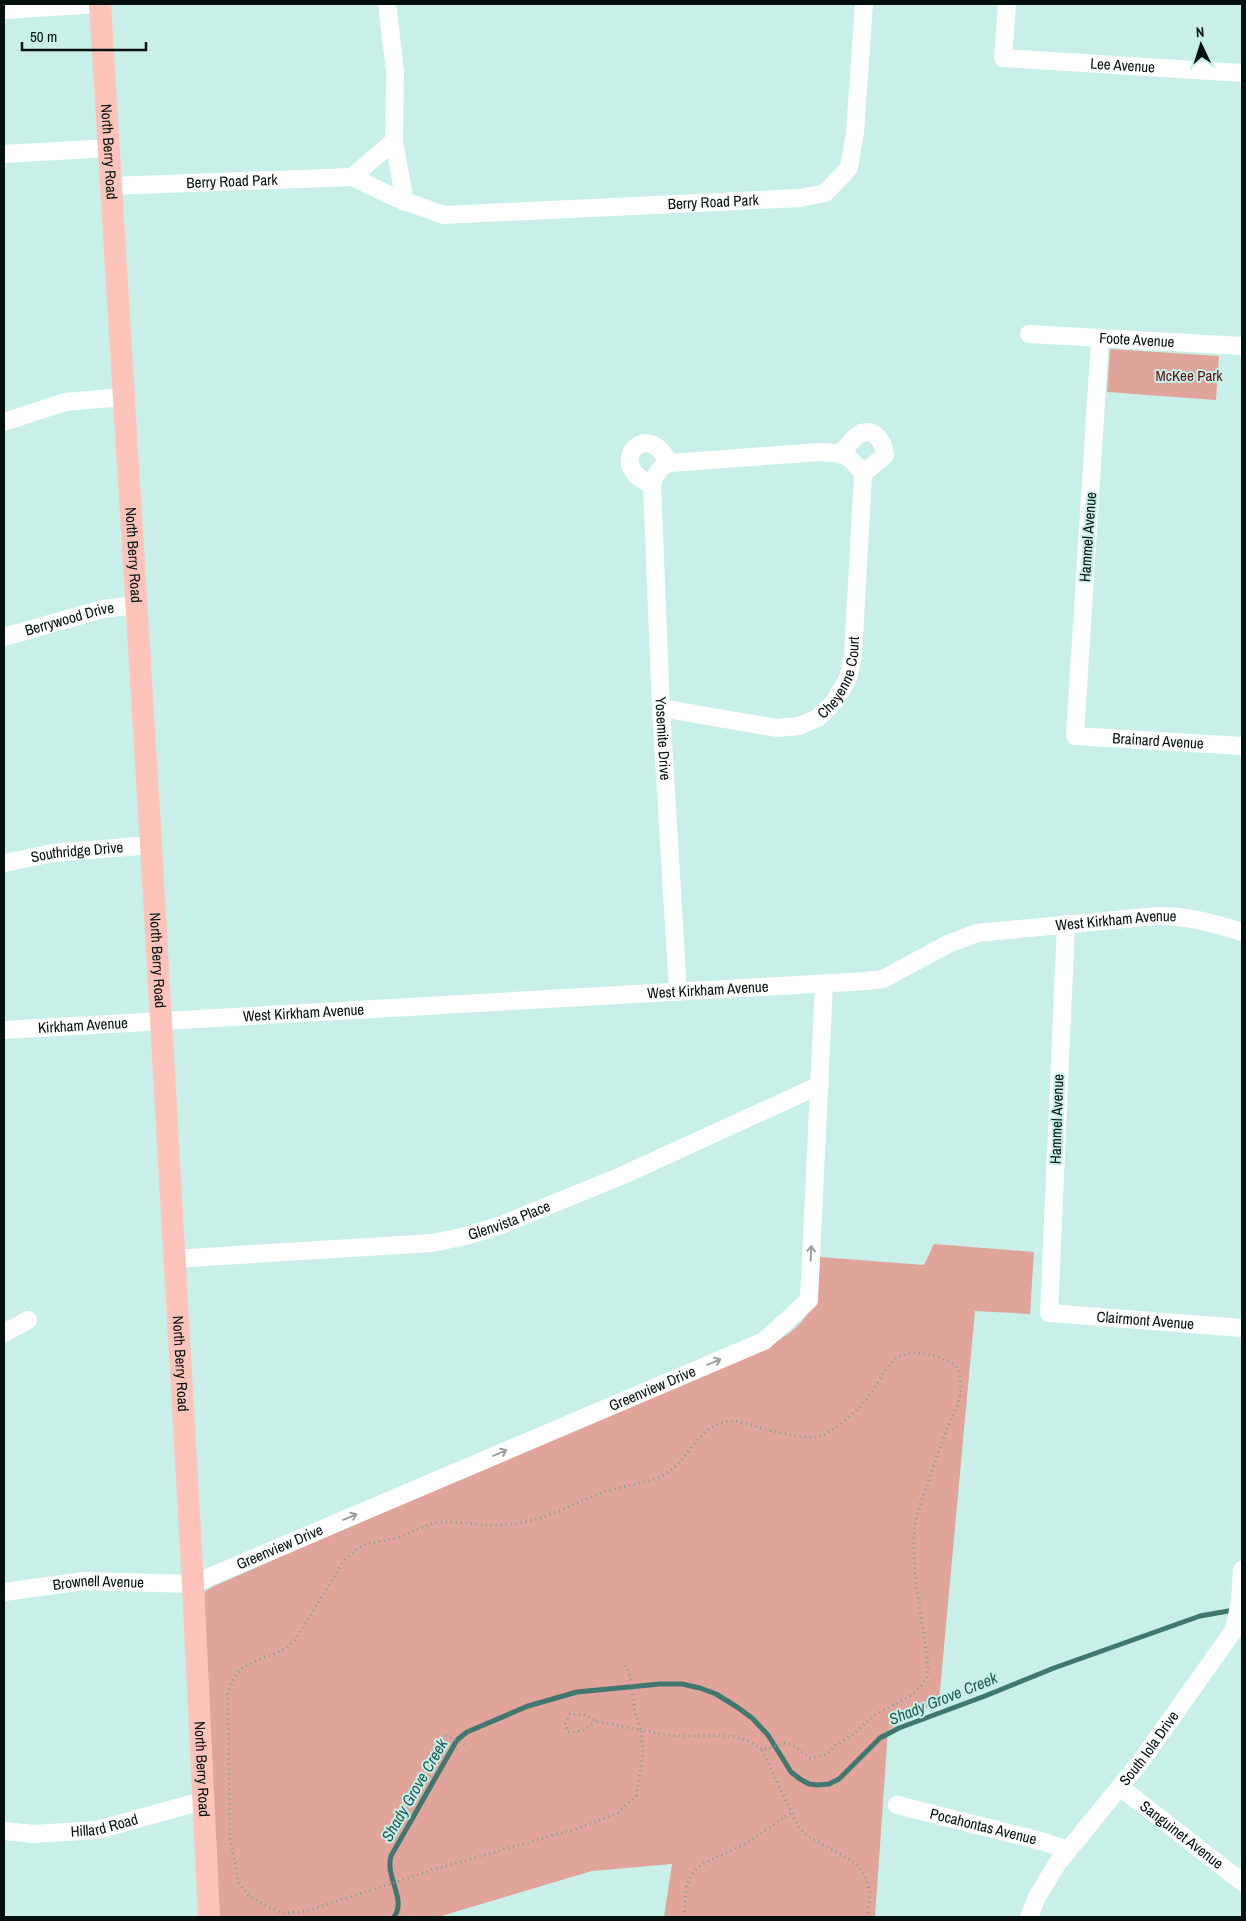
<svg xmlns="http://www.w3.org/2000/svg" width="1246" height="1921" font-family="'Archivo Narrow',sans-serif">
<rect width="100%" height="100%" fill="#c8efe8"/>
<g fill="#e1a49a">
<polygon points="1110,349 1219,356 1216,400 1107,392"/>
<path d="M934,1244L1034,1252L1030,1314L975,1311L939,1701L888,1730L875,1917H664L672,1864L592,1871L438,1917H218L204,1592L214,1586L779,1340C818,1315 814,1300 820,1257L924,1265Z"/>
</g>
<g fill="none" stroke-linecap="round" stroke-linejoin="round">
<path stroke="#407870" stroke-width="5" d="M394,1917C407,1899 385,1878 391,1856L457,1740L467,1732L528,1706L577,1692L660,1684H682L700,1688L716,1694L737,1707L752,1718L768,1735L791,1772L800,1779L809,1784L818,1785L829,1784L839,1779L880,1738L899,1728L985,1696L1054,1668L1200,1616L1234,1610"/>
<g stroke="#809e99" stroke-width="3" stroke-dasharray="1 4" stroke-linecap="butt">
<path d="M596,1721L582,1731L568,1732L565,1724L570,1714L584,1715L596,1721L641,1730L643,1754L636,1796L618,1813L582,1827L432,1870L307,1911L282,1913L265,1905L249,1896L238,1881L230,1837L228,1694C238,1651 271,1666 296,1639L343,1562C363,1540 370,1544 396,1538C410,1534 422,1526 435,1523C451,1520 468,1524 484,1525C502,1526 524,1523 540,1518C563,1510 584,1499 607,1491C626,1485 648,1484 665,1474C694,1457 696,1422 735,1421C753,1425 804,1442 820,1436C835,1431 860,1409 869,1396C891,1364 892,1344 938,1357C948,1360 958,1365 960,1375C962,1386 961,1398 956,1408C945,1433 936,1457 928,1483C922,1499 915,1516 914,1534C912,1580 924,1623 928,1669L926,1679L921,1686L910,1696L875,1715L851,1736L836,1745L826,1755L810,1758L791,1744L785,1743L762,1750C739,1730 712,1737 684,1736C669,1736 656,1733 641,1730L635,1712L630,1676L625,1664"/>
<polyline points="446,1735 465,1745"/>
<path d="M762,1750L798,1826C819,1853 863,1850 869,1890C871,1898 868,1909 867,1917"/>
<polyline points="684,1917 686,1886 694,1871 703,1864 747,1843 792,1812"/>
</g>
<g stroke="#fff" stroke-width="18">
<path id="s1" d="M387,4L395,71L394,141L352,177L396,198L444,215L800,198L825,193L849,168L855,132L864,4"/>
<path id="s2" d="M1007,4L1003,58L1242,73"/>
<polyline points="4,10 100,4"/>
<polyline points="394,141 405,202"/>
<polyline points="4,154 109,148"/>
<path id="s3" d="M111,186L352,177"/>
<path id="s4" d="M1029,334L1242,346"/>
<path id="s5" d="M1100,338L1075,736L1242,746"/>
<polyline points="4,422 65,402 123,397"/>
<path d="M841,452C847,447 854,436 862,433C876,428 884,444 885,455L863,474"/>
<path d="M652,485C645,481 637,478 633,471C622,454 641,434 658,448C663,452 666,458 670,463"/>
<path id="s6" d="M4,637L103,609L136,605"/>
<path id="s7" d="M661,708L777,728L799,726L818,718L835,701L848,678L853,656L863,474C849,454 844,453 820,452L670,463C660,465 655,475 652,485L661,708L678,992"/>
<path id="s8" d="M4,863L53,853L151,845"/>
<path id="s9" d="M1066,924L1049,1313L1242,1328"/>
<path id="s10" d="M4,1030L866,981L883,979L948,944L977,933L1157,916C1187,915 1214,924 1242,932"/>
<path id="s11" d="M173,1259L432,1243L466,1236L501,1225L621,1176L820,1085"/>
<polyline points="4,1333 28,1320"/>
<path id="s12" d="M4,1592L84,1581L193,1584L764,1341L809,1300L824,984"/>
<path id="s13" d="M1120,1787L1242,1882"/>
<path id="s14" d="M897,1805L1041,1841L1068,1850"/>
<path id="s15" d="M4,1831L34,1834L97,1830L202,1801"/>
<path id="s16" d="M1029,1917L1037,1897L1057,1864L1141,1761L1234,1630L1240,1601L1242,1570"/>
</g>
<path stroke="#fec4bb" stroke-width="22" id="s17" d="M100,4L151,845L193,1584L209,1917"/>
</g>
<defs><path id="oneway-shaft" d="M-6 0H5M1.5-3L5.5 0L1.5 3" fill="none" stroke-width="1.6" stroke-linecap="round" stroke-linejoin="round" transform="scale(1.25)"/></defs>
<g stroke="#9a9f9f">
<use href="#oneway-shaft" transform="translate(811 1253) rotate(-87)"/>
<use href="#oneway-shaft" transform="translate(714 1362) rotate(-23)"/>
<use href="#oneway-shaft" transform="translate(500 1453) rotate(-23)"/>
<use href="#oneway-shaft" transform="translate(350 1517) rotate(-23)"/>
</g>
<g text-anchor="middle" stroke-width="4" stroke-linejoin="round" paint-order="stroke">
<g font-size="15" fill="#03100e" stroke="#c8efe8">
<text dy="5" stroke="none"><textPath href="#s2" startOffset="174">Lee Avenue</textPath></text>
<text dy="5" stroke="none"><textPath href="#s17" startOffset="148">North Berry Road</textPath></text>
<text dy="5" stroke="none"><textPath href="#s3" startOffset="121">Berry Road Park</textPath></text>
<text dy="5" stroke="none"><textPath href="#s1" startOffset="562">Berry Road Park</textPath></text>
<text dy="5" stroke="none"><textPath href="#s4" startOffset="108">Foote Avenue</textPath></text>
<text transform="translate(1088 537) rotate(-86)" y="5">Hammel Avenue</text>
<text dy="5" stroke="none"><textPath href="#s17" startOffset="552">North Berry Road</textPath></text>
<text dy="5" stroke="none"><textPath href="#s6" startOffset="68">Berrywood Drive</textPath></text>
<text dy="5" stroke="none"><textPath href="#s7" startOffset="208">Cheyenne Court</textPath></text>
<text dy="5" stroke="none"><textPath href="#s7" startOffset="901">Yosemite Drive</textPath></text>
<text dy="5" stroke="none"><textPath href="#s5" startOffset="482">Brainard Avenue</textPath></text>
<text dy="5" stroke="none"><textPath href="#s8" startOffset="74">Southridge Drive</textPath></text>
<text dy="5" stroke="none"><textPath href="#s10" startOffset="1125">West Kirkham Avenue</textPath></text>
<text dy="5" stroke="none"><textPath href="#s17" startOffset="958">North Berry Road</textPath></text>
<text dy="5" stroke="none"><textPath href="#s10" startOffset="705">West Kirkham Avenue</textPath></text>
<text dy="5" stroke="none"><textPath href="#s10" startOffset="300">West Kirkham Avenue</textPath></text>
<text dy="5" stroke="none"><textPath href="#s10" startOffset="79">Kirkham Avenue</textPath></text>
<text transform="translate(1057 1119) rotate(-88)" y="5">Hammel Avenue</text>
<text dy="5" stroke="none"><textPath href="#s11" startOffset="340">Glenvista Place</textPath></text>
<text dy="5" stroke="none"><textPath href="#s9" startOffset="486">Clairmont Avenue</textPath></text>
<text dy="5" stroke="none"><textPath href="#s17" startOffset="1362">North Berry Road</textPath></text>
<text dy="5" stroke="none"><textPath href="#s12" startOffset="689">Greenview Drive</textPath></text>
<text dy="5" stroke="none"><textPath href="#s12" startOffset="284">Greenview Drive</textPath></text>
<text dy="5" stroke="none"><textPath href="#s12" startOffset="95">Brownell Avenue</textPath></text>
<text dy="5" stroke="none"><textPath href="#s16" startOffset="208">South Iola Drive</textPath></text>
<text dy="5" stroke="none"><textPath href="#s17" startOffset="1768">North Berry Road</textPath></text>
<text dy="5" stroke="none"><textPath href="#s15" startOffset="101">Hillard Road</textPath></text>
<text dy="5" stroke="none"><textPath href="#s14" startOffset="89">Pocahontas Avenue</textPath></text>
<text dy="5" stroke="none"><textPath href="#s13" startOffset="78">Sanguinet Avenue</textPath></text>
</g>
<g font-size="15" fill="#5b110b" stroke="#c8efe8">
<text x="1189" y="381">McKee Park</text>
</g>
<g font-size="16" font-style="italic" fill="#1e5c54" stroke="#c8efe8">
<text transform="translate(943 1698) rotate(-22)" y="6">Shady Grove Creek</text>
<text transform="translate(414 1790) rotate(-60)" y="6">Shady Grove Creek</text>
</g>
</g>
<rect width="1246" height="1921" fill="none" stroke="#03100e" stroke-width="10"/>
<g transform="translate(1201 45) rotate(356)" stroke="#c8efe8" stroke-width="4" paint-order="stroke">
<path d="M0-4L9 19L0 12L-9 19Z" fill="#03100e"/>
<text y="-8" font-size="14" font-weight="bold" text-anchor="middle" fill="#03100e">N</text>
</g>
<path d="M22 42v8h124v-8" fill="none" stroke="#03100e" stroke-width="2.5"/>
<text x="30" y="42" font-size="15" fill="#03100e" stroke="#c8efe8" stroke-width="4" paint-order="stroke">50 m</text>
</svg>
